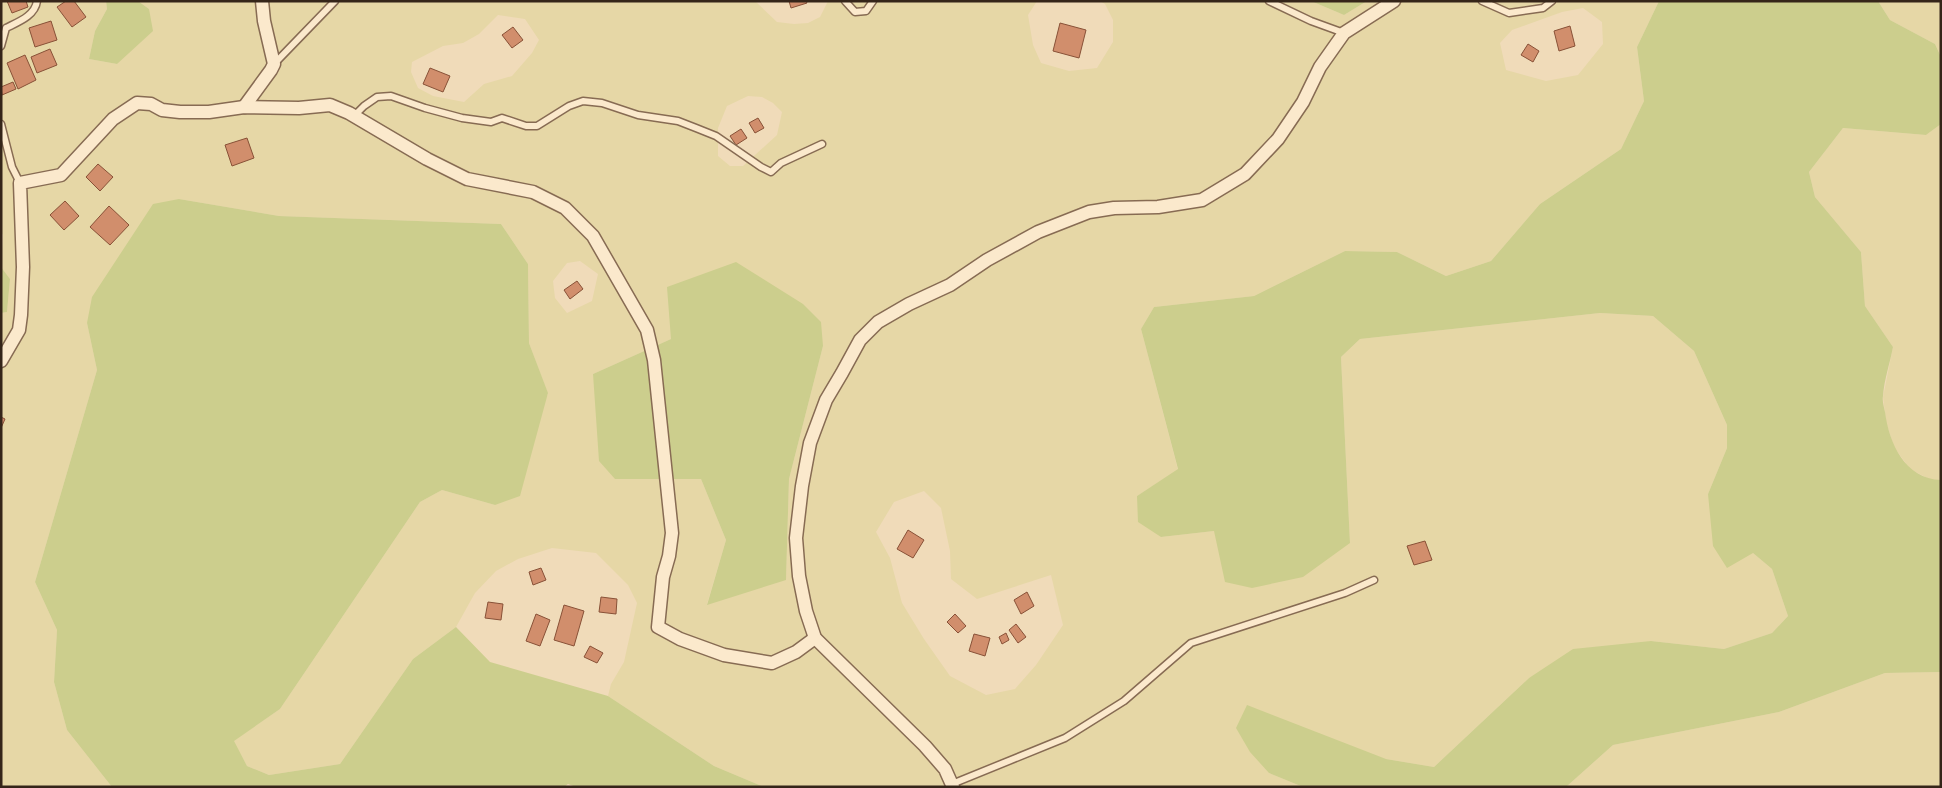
<svg xmlns="http://www.w3.org/2000/svg" width="1942" height="788" font-family="'PT Serif',serif">
<rect width="100%" height="100%" fill="#f0dbb9"/>
<g fill="#e6d7a6" fill-rule="evenodd">
<path d="M1,1H106L107,9L95,31L89,59L117,64L149,9L138,1H755L777,22L794,24L808,23L820,17L828,1H1037L1028,15L1033,45L1041,63L1069,71L1097,68L1113,42V20L1105,4L1100,1H1311L1344,15L1367,1H1659L1637,47L1644,101L1621,149L1540,204L1491,261L1446,276L1397,252L1345,251L1254,296L1154,307L1141,329L1178,470L1137,496L1161,537L1214,531L1350,543L1341,357L1360,339L1600,313L1653,316L1694,351L1727,425V448L1708,494L1753,553L1772,569L1788,616L1772,633L1724,649L1651,641L1529,678L1434,767L1386,759L1269,773L1303,787H764L714,766L608,696L611,684L624,662L637,603L628,585L596,553L552,548L518,559L496,571L475,593L456,627L413,659L340,764L269,775L247,766L233,741L280,709L420,502L442,490L495,505L548,394L529,343L528,264L501,224L279,216L179,199L87,323L97,370L35,582L57,630L54,682L67,730L112,787H1V313L7,312L10,279L1,267L3,235L1,232ZM1583,8L1602,22L1603,44L1578,75L1546,81L1506,70L1500,43L1512,30L1562,12ZM498,15L525,19L539,40L532,53L512,76L484,84L464,102L433,96L418,88L411,72L412,62L443,46L463,43L479,34ZM748,96L762,97L773,103L782,112L777,135L743,166H730L718,156V128L727,106ZM580,261L598,274L592,301L567,313L555,298L553,281L567,263ZM671,339L823,346L789,479L786,579L707,604L726,540L701,479H615L593,374ZM924,491L941,508L950,551L951,579L977,599L1051,575L1063,625L1036,665L1015,689L986,695L950,676L924,639L902,603L890,558L876,532L894,502Z"/>
<polygon points="1878,1 1941,1 1941,57 1935,44 1890,20"/>
<polygon points="1941,124 1941,480 1931,480 1910,469 1894,447 1886,422 1883,397 1893,347 1865,306 1861,252 1815,197 1809,172 1843,128 1926,135"/>
<polygon points="1941,672 1941,787 1566,787 1613,745 1779,712 1885,673"/>
</g>
<g fill="#ccce8d">
<polygon points="106,1 138,1 149,9 153,31 117,64 89,59 95,31 107,9"/>
<polygon points="1311,1 1367,1 1344,15"/>
<path d="M1659,1H1878L1890,20L1935,44L1941,57V124L1926,135L1843,128L1809,172L1815,197L1861,252L1865,306L1893,347C1890,363 1884,380 1883,396C1882,401 1884,407 1885,412C1889,443 1905,479 1941,480V672L1885,673L1779,712L1613,745L1566,787H1303L1269,773L1250,752L1236,728L1247,705L1386,759L1434,767L1529,678L1573,649L1651,641L1724,649L1772,633L1788,616L1772,569L1753,553L1727,568L1713,546L1708,494L1727,448V425L1694,351L1653,316L1600,313L1360,339L1341,357L1350,543L1303,577L1252,588L1225,582L1214,531L1161,537L1138,522L1137,496L1178,469L1141,329L1154,307L1254,296L1345,251L1397,252L1446,276L1491,261L1540,204L1621,149L1644,101L1637,47Z"/>
<polygon points="179,199 279,216 501,224 528,264 529,343 548,393 520,496 495,505 442,490 420,502 280,709 234,741 247,766 269,775 340,764 413,659 456,627 490,662 608,696 714,766 764,787 576,787 568,784 564,787 112,787 67,730 54,682 57,630 35,582 97,370 87,323 92,297 153,204"/>
<polygon points="736,262 803,304 821,322 823,346 789,479 786,580 707,605 726,540 701,479 615,479 599,461 593,374 671,339 667,287"/>
<polygon points="1,267 10,279 7,312 1,313"/>
</g>
<g fill="#d18e6c" stroke="#885137">
<polygon points="7,1 26,1 28,7 12,13"/>
<polygon points="66,1 74,1 86,17 72,27 57,7"/>
<polygon points="789,1 806,1 807,3 791,8"/>
<polygon points="51,21 57,40 35,47 29,28"/>
<polygon points="1060,23 1086,30 1079,58 1053,51"/>
<polygon points="1570,26 1575,46 1559,51 1554,31"/>
<polygon points="513,27 523,40 512,48 502,35"/>
<polygon points="1528,44 1539,51 1533,62 1521,55"/>
<polygon points="50,49 57,65 37,73 31,57"/>
<polygon points="25,55 36,80 18,89 7,63"/>
<polygon points="430,68 450,76 443,92 423,84"/>
<polygon points="13,82 16,89 2,95 1,87"/>
<polygon points="758,118 764,128 755,133 749,123"/>
<polygon points="741,129 747,138 736,145 730,136"/>
<polygon points="247,138 254,158 232,166 225,145"/>
<polygon points="98,164 113,177 100,191 86,177"/>
<polygon points="65,201 79,216 64,230 50,215"/>
<polygon points="109,206 129,225 110,245 90,227"/>
<polygon points="577,281 583,289 570,299 564,290"/>
<polygon points="1,417 5,419 1,428"/>
<polygon points="908,530 924,540 913,558 897,549"/>
<polygon points="1425,541 1432,560 1414,565 1407,546"/>
<polygon points="541,568 546,580 533,585 529,572"/>
<polygon points="1027,592 1034,606 1021,614 1014,600"/>
<polygon points="601,597 617,599 616,614 599,612"/>
<polygon points="488,602 503,604 501,620 485,618"/>
<polygon points="564,605 584,611 574,646 554,640"/>
<polygon points="536,614 550,620 540,646 526,641"/>
<polygon points="955,614 966,626 958,633 947,622"/>
<polygon points="1016,624 1026,637 1018,643 1009,630"/>
<polygon points="1006,633 1009,640 1002,644 999,637"/>
<polygon points="974,634 990,638 985,656 969,651"/>
<polygon points="590,646 603,653 597,663 584,657"/>
</g>
<g fill="none" stroke-linecap="round" stroke-linejoin="round">
<g stroke="#876b53" stroke-width="9">
<g id="lane">
<polyline points="845,1 855,12 866,11 873,1"/>
<polyline points="1269,1 1311,21 1344,33"/>
<polyline points="1482,1 1509,13 1543,8 1552,1"/>
<path d="M1,46L6,28C18,22 35,16 37,1"/>
<polyline points="275,63 335,1"/>
<polyline points="354,116 364,106 377,97 391,96 425,108 462,118 491,122 502,118 526,126 537,126 569,106 583,101 602,103 638,115 678,121 696,128 716,136 761,167 771,172 781,163 822,144"/>
<polyline points="1,124 12,167 20,183"/>
<polyline points="952,784 1065,738 1124,701 1191,643 1345,593 1374,580"/>
</g>
</g>
<g stroke="#876b53" stroke-width="15">
<g id="street">
<polyline points="244,107 271,70 274,64 264,21 262,1"/>
<polyline points="1,361 19,330 21,315 23,267 20,183 61,175 113,119 137,103 151,104 162,110 180,112 209,112 244,107 299,108 330,105 349,113 427,159 467,179 533,192 565,208 593,236 647,330 654,360 672,533 669,556 663,577 658,627 680,639 724,655 772,663 796,652 815,638"/>
<polyline points="953,787 945,769 925,746 815,638 806,611 799,576 796,538 802,486 810,443 826,400 842,373 860,340 878,322 909,304 950,285 987,260 1038,232 1089,212 1114,208 1158,207 1202,200 1245,174 1278,139 1303,102 1320,67 1344,33 1394,1"/>
</g>
</g>
<use href="#lane" stroke="#fbe9cc" stroke-width="6"/>
<use href="#street" stroke="#fbe9cc" stroke-width="12"/>
</g>
<rect width="1942" height="788" fill="none" stroke="#352519" stroke-width="5"/>
</svg>
